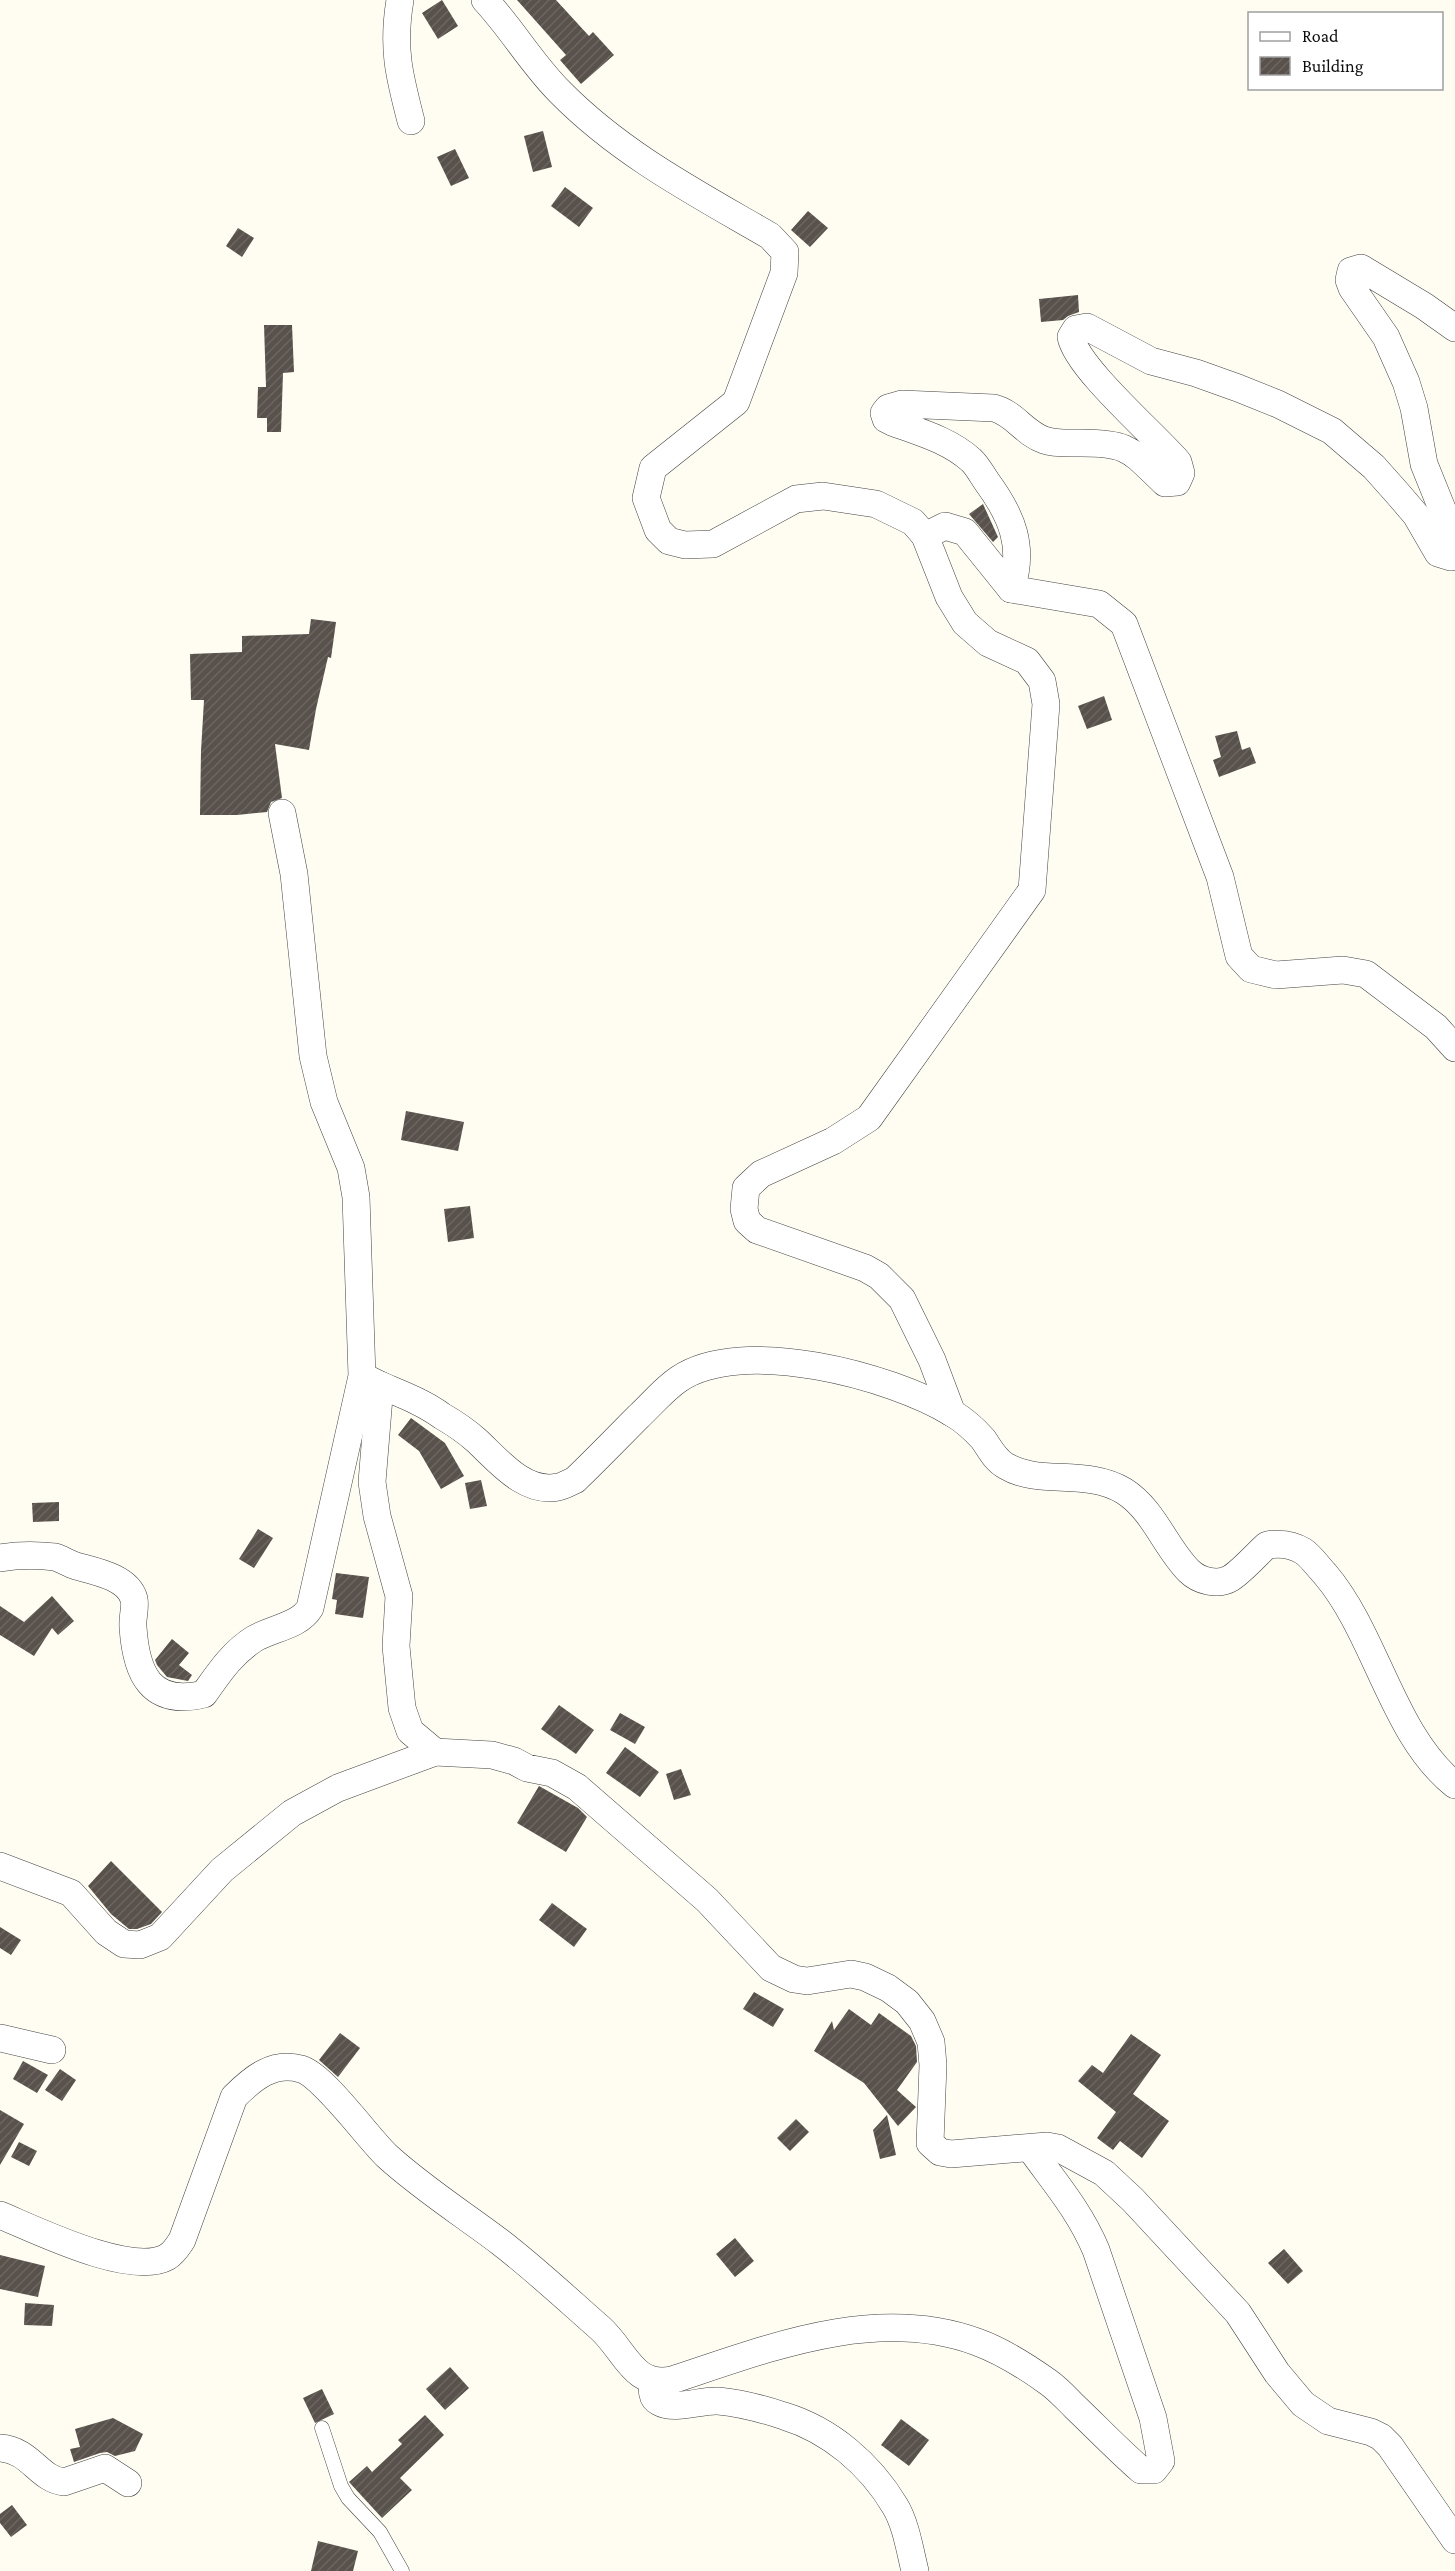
<svg xmlns="http://www.w3.org/2000/svg" width="1455" height="2571" font-family="'Crimson Pro',serif">
<defs>
<pattern id="building-hatch" width="6" height="6" patternUnits="userSpaceOnUse" patternTransform="scale(1.5)"><rect width="6" height="6" fill="#58514c"/><path d="M-1 1l2-2M0 6l6-6M5 7l2-2" fill="none" stroke="#6b6561"/></pattern>
</defs>
<rect width="100%" height="100%" fill="#fffdf2"/>
<g fill="url(#building-hatch)">
<polygon points="442,0 458,26 438,39 422,13"/>
<polygon points="517,0 556,0 589,36 593,32 614,55 581,84 560,60 566,55"/>
<polygon points="543,131 552,167 533,172 524,136"/>
<polygon points="455,149 469,178 451,186 437,157"/>
<polygon points="565,187 593,208 579,227 551,206"/>
<polygon points="808,211 828,228 810,247 791,230"/>
<polygon points="238,228 254,238 242,257 226,246"/>
<polygon points="1078,295 1079,312 1068,316 1063,320 1041,322 1039,299"/>
<polygon points="264,325 292,325 294,372 283,373 281,432 267,432 267,418 257,418 258,387 266,387"/>
<polygon points="983,504 998,537 993,542 969,514"/>
<polygon points="311,619 336,622 331,658 328,657 316,709 309,750 275,744 282,798 271,802 267,812 237,815 200,815 201,751 204,700 191,700 190,654 242,652 242,636 309,634"/>
<polygon points="1104,696 1112,720 1087,729 1078,706"/>
<polygon points="1237,731 1242,750 1250,747 1256,763 1219,777 1213,760 1221,757 1215,736"/>
<polygon points="406,1111 464,1122 458,1151 401,1140"/>
<polygon points="470,1206 474,1238 448,1242 444,1209"/>
<polygon points="411,1418 445,1443 464,1476 441,1489 419,1451 398,1435"/>
<polygon points="481,1480 487,1506 470,1509 465,1483"/>
<polygon points="59,1502 59,1521 33,1522 32,1503"/>
<polygon points="258,1529 273,1538 254,1568 239,1559"/>
<polygon points="336,1573 369,1577 363,1618 335,1614 337,1600 332,1599"/>
<polygon points="52,1596 74,1621 58,1635 52,1628 34,1656 0,1635 0,1606 24,1622"/>
<polygon points="172,1639 189,1653 179,1665 192,1675 188,1681 167,1677 157,1665 155,1660"/>
<polygon points="559,1705 594,1730 576,1754 541,1729"/>
<polygon points="620,1713 645,1727 635,1744 610,1730"/>
<polygon points="625,1747 659,1772 640,1797 606,1773"/>
<polygon points="681,1769 691,1795 674,1800 666,1774"/>
<polygon points="539,1786 578,1808 587,1817 566,1852 517,1823"/>
<polygon points="111,1861 162,1912 151,1924 137,1929 129,1929 111,1914 88,1886"/>
<polygon points="552,1903 587,1929 574,1947 539,1920"/>
<polygon points="0,1927 21,1940 11,1955 0,1948"/>
<polygon points="754,1992 784,2009 773,2027 743,2009"/>
<polygon points="849,2009 871,2025 879,2013 911,2036 916,2046 917,2062 897,2090 916,2107 898,2126 864,2083 814,2051 832,2021 834,2030"/>
<polygon points="340,2033 360,2048 338,2077 319,2060"/>
<polygon points="1131,2034 1161,2055 1133,2094 1169,2121 1142,2158 1120,2141 1113,2150 1097,2138 1116,2112 1078,2081 1092,2065 1103,2073"/>
<polygon points="23,2061 48,2075 37,2093 13,2079"/>
<polygon points="60,2069 76,2080 62,2101 45,2090"/>
<polygon points="0,2110 24,2124 0,2165"/>
<polygon points="887,2115 896,2155 880,2159 873,2130"/>
<polygon points="796,2119 809,2132 790,2151 777,2138"/>
<polygon points="19,2142 37,2151 29,2166 11,2157"/>
<polygon points="735,2238 754,2261 735,2277 716,2254"/>
<polygon points="1284,2249 1303,2271 1288,2284 1268,2263"/>
<polygon points="0,2255 45,2266 38,2297 0,2289"/>
<polygon points="25,2303 54,2305 52,2326 24,2325"/>
<polygon points="450,2367 469,2388 445,2410 426,2389"/>
<polygon points="322,2389 334,2414 315,2423 303,2398"/>
<polygon points="425,2415 444,2435 400,2478 412,2490 382,2518 349,2482 367,2466 372,2472 402,2444 398,2440"/>
<polygon points="113,2418 143,2434 135,2451 115,2456 107,2452 100,2453 74,2462 70,2449 80,2447 75,2429"/>
<polygon points="901,2419 929,2440 909,2466 881,2445"/>
<polygon points="12,2505 27,2525 11,2537 0,2523 0,2514"/>
<polygon points="318,2541 358,2551 353,2571 311,2571"/>
</g>
<g fill="none" stroke-linecap="round" stroke-linejoin="round">
<g stroke="#424242" stroke-width="15">
<polyline id="lane" points="322,2428 341,2486 348,2498 380,2532 402,2571"/>
</g>
<g stroke="#424242" stroke-width="28">
<g id="street">
<path d="M400,0C392,48 399,75 411,121"/>
<path d="M485,0C512,29 532,64 560,92C621,154 696,193 770,236L785,252L784,273L736,402L653,468L646,498L658,530L669,541L685,545L713,544L796,499L823,496L876,504L913,522L925,536L949,597L965,623L988,643L1027,661L1042,681L1046,704L1032,890L869,1118L833,1141L761,1174L746,1188L744,1209L747,1221L757,1230L865,1268L879,1276L902,1299L932,1360L952,1413"/>
<polyline points="1455,328 1424,306 1361,268 1351,271 1349,280 1352,288 1386,337 1406,382 1414,408 1424,464 1455,541"/>
<polyline points="925,536 945,526 965,532 1011,589 1099,604 1124,624 1220,877 1239,956 1251,969 1276,975 1343,970 1366,974 1436,1027 1455,1048"/>
<path d="M1011,589C1025,547 1012,516 987,482C982,475 977,465 971,460C949,440 919,432 892,422L886,419L884,413L888,408L902,404L994,408C1014,413 1024,433 1044,440C1055,444 1069,443 1081,443C1130,443 1130,450 1165,483L1177,482L1181,473L1178,462C1154,434 1077,368 1071,337L1076,329L1087,327L1151,361L1196,373L1238,388L1278,404L1332,431L1374,467L1398,494L1416,515L1438,553L1451,557L1454,554L1455,543"/>
<polyline points="366,1378 380,1385 372,1482 377,1516 399,1596 396,1646 402,1708 410,1731 435,1752"/>
<path d="M380,1385C401,1394 423,1402 442,1416C454,1423 466,1431 476,1440C498,1460 524,1494 558,1487C564,1486 570,1482 575,1480C597,1459 618,1437 639,1416C652,1404 664,1389 679,1379C742,1336 892,1376 952,1413C964,1420 974,1429 983,1439C990,1449 995,1460 1006,1466C1039,1486 1086,1468 1124,1491C1154,1510 1165,1547 1189,1571C1199,1581 1218,1586 1231,1578C1242,1571 1257,1554 1267,1545C1280,1543 1292,1544 1303,1551C1311,1556 1318,1567 1325,1574C1377,1635 1392,1735 1455,1785"/>
<path d="M0,1558C17,1555 38,1555 55,1557C62,1559 69,1564 76,1566C94,1571 128,1577 134,1599C136,1607 132,1618 133,1627C136,1673 150,1707 204,1694C219,1673 232,1653 254,1639C273,1628 299,1626 310,1608L362,1376L356,1197L351,1168L324,1102L313,1056L294,874L282,813"/>
<polyline points="0,1866 71,1893 106,1932 124,1944 140,1945 160,1937 222,1870 292,1813 338,1788 435,1752 492,1755 514,1761 527,1768 552,1773 577,1787 707,1900 771,1968 794,1979 807,1981 851,1974 865,1977 888,1988 907,2002 922,2021 931,2042 933,2065 930,2143 940,2152 951,2154 1047,2146 1058,2148 1104,2173 1133,2200 1238,2313 1277,2373 1303,2404 1328,2421 1371,2432 1381,2437 1390,2446 1455,2540"/>
<polyline points="0,2038 52,2050"/>
<path d="M0,2215C36,2230 131,2277 167,2257C174,2253 178,2246 182,2240L234,2097C253,2078 273,2061 301,2069C323,2075 368,2138 387,2156C422,2188 463,2214 500,2242C535,2269 567,2299 600,2328C625,2350 633,2388 672,2380C769,2348 876,2305 977,2342C1002,2351 1027,2367 1048,2382C1058,2389 1066,2398 1075,2407C1097,2428 1118,2450 1141,2470H1154L1161,2461L1153,2418L1096,2250C1079,2210 1055,2183 1030,2148"/>
<path d="M653,2382C652,2389 651,2398 659,2402C675,2411 700,2400 718,2401C740,2403 763,2409 784,2416C830,2430 870,2464 895,2506C906,2524 910,2551 915,2571"/>
<path d="M0,2448C31,2450 38,2479 64,2482L105,2468L128,2483"/>
</g>
</g>
<use href="#lane" stroke="#fff" stroke-width="14"/>
<use href="#street" stroke="#fff" stroke-width="27"/>
</g>
<rect x="1248" y="12" width="195" height="78" fill="#ffffff" stroke="#9f9f9f" stroke-width="1.5"/>
<rect x="1260" y="32" width="30" height="9" fill="#ffffff" stroke="#9f9f9f" stroke-width="1.5"/>
<text x="1302" y="42" font-size="18" fill="#0f0f0f">Road</text>
<rect x="1260" y="57" width="30" height="18" fill="url(#building-hatch)" stroke="#9f9f9f" stroke-width="1.5"/>
<text x="1302" y="72" font-size="18" fill="#0f0f0f">Building</text>
</svg>
